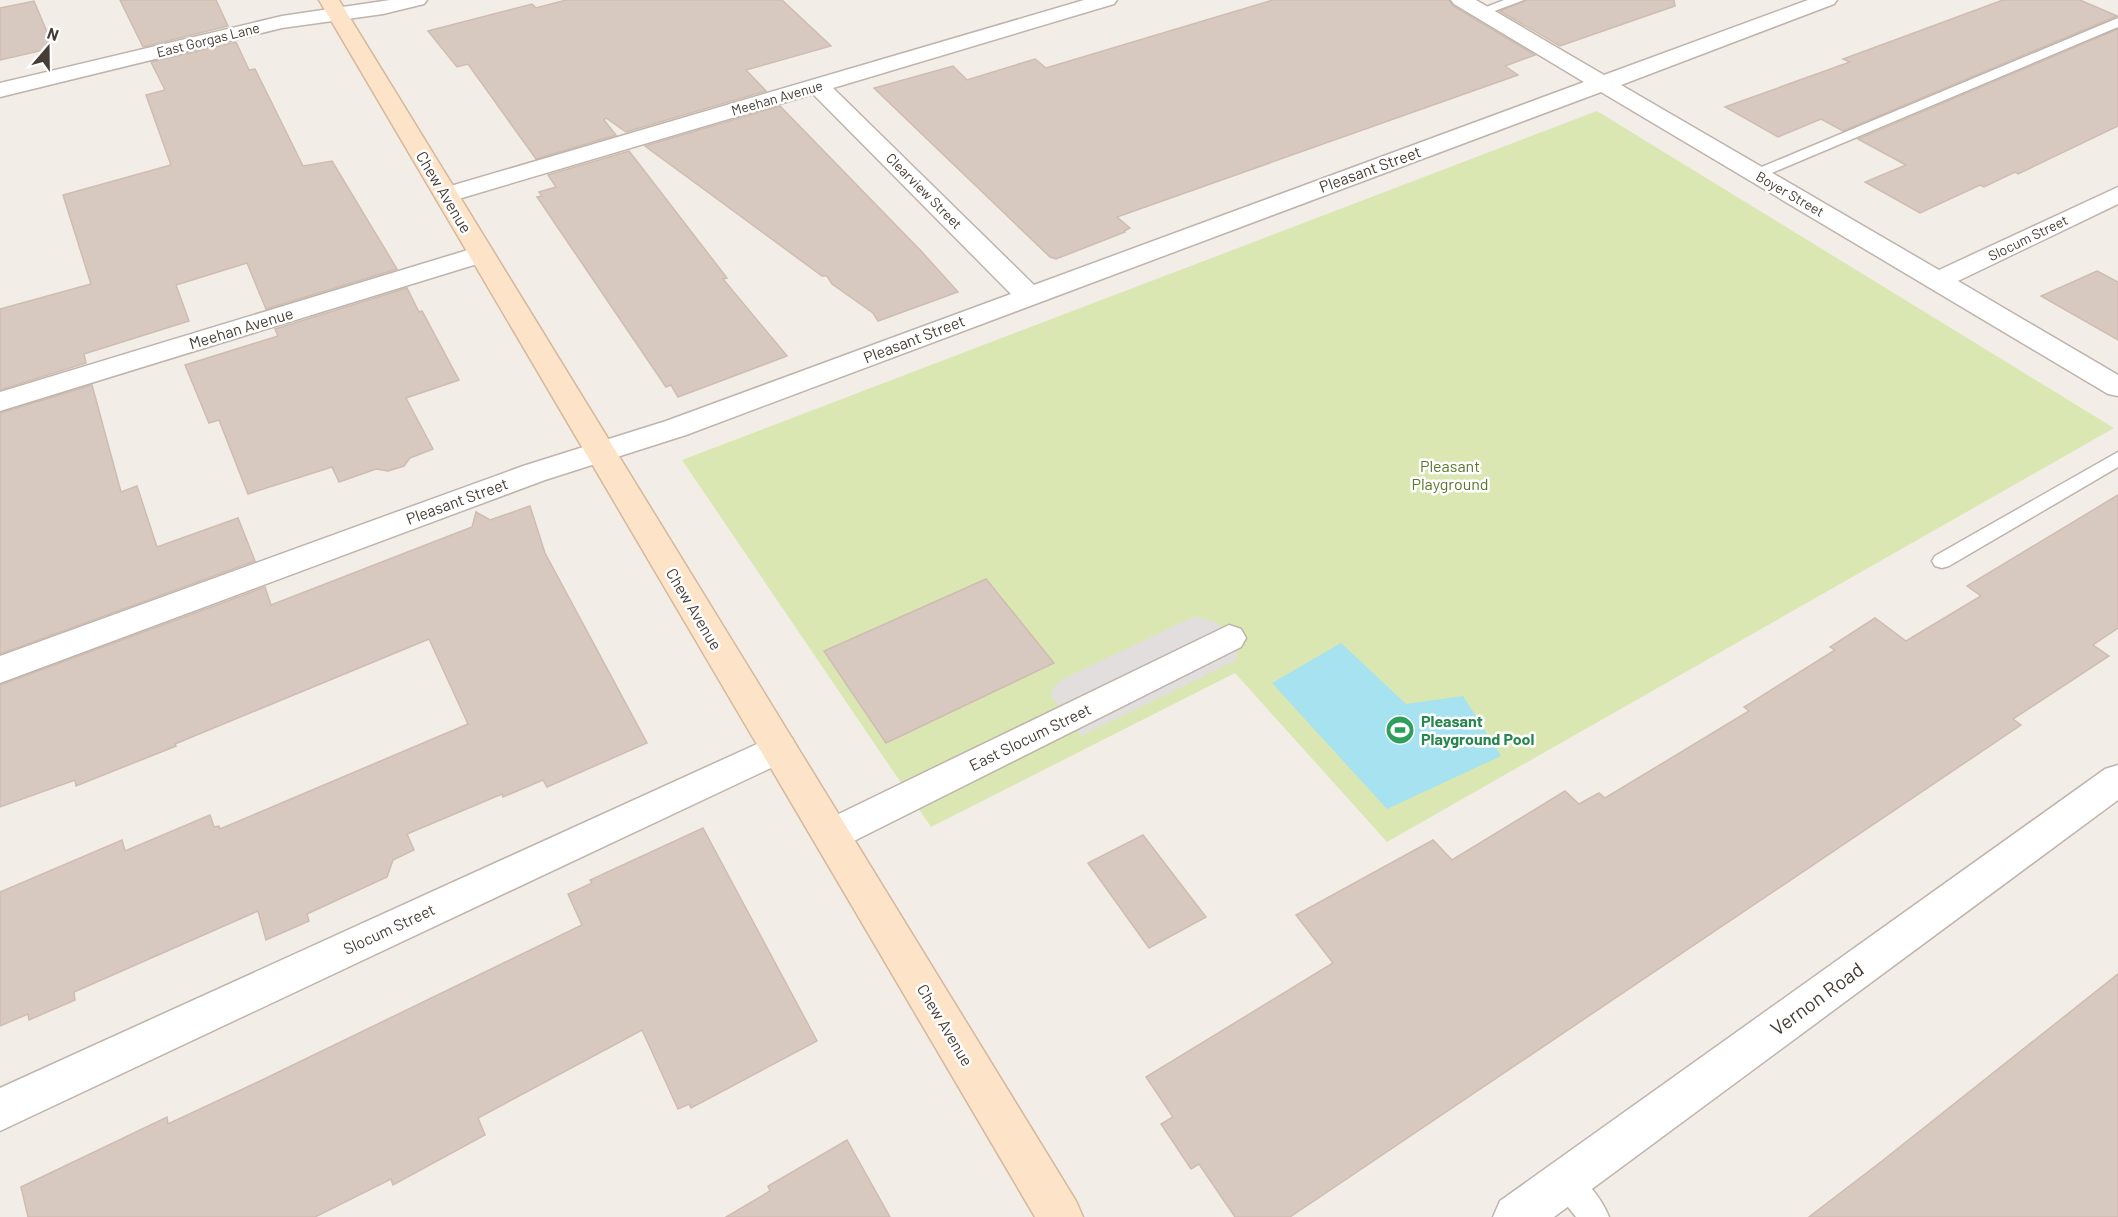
<svg xmlns="http://www.w3.org/2000/svg" width="2118" height="1217" font-family="Barlow,sans-serif">
<rect width="100%" height="100%" fill="#f3ede8"/>
<polygon fill="#dbe7b2" points="1597,111 2114,428 1387,842 1235,673 931,827 682,460"/>
<polygon fill="#e2dedd" points="1195,616 1218,623 1236,643 1237,660 1081,736 1050,694 1055,686 1061,680"/>
<polygon fill="#a6e2ef" points="1341,643 1406,704 1463,696 1501,756 1387,809 1272,683"/>
<g fill="#d8c9c0" stroke="#cfbcb1" stroke-width="1.5">
<polygon points="120,0 216,0 228,26 143,47"/>
<polygon points="566,0 782,0 831,46 746,70 766,91 626,132 606,118 604,120 616,135 536,159 468,64 457,67 428,31 532,4 536,8"/>
<polygon points="1273,0 1449,0 1453,6 1535,55 1505,66 1518,75 1117,217 1130,228 1124,231 1125,232 1056,259 1050,257 874,88 953,66 967,80 1035,59 1046,68"/>
<polygon points="1526,0 1674,0 1675,6 1560,46 1500,11"/>
<polygon points="2003,0 2080,0 2117,16 1843,131 1821,119 1778,137 1725,107 1850,62 1843,59"/>
<polygon points="34,1 50,39 51,43 46,44 48,49 0,60 0,8"/>
<polygon points="2118,29 2118,126 2018,174 2015,172 1984,187 1980,185 1920,213 1865,182 1906,165 1858,139"/>
<polygon points="236,42 249,70 255,69 303,166 332,161 397,269 266,309 247,263 176,285 189,321 84,354 86,363 0,390 0,309 91,284 63,195 171,165 146,95 165,90 151,62"/>
<polygon points="780,106 922,252 958,292 878,321 873,313 832,284 827,276 822,276 645,146"/>
<polygon points="629,151 727,278 723,279 787,356 678,397 671,385 666,387 537,197 542,196 539,192 556,187 548,175"/>
<polygon points="2097,271 2118,282 2118,340 2041,296"/>
<polygon points="407,288 419,312 422,311 459,380 406,398 433,449 410,458 404,466 388,471 376,469 339,482 332,467 248,494 219,420 209,423 185,365 278,336 275,329"/>
<polygon points="92,385 121,492 137,486 157,547 238,518 255,561 0,654 0,413"/>
<polygon points="2118,495 2118,628 2093,645 2109,656 2013,719 2021,725 1290,1217 1235,1217 1199,1164 1191,1169 1161,1124 1173,1117 1146,1077 1333,963 1296,915 1433,840 1452,860 1565,791 1579,804 1599,793 1605,798 1749,711 1744,707 1835,650 1830,647 1875,618 1906,641 1981,596 1967,586"/>
<polygon points="530,506 545,553 647,743 547,787 543,780 503,797 502,794 407,834 414,850 393,860 387,877 307,914 309,921 266,940 258,911 74,992 75,1000 29,1020 28,1014 0,1026 0,892 122,840 125,851 210,815 214,827 219,826 220,829 468,724 429,639 175,744 176,746 76,786 75,780 0,807 0,685 265,587 271,605 472,527 476,512 490,520"/>
<polygon points="986,579 1054,663 886,743 824,651"/>
<polygon points="703,828 817,1041 691,1108 689,1104 678,1109 642,1030 478,1118 485,1135 393,1185 391,1179 315,1217 28,1217 21,1187 167,1117 168,1124 260,1081 582,925 568,894 592,883 590,880"/>
<polygon points="1143,835 1206,917 1149,948 1088,863"/>
<polygon points="2118,974 2118,1217 1809,1217 1882,1161"/>
<polygon points="847,1140 890,1217 726,1217 770,1191 768,1186"/>
</g>
<g fill="none" stroke-linecap="round" stroke-linejoin="round">
<g stroke="#bfb3ab" stroke-width="3">
<g id="lane">
<polygon points="1504,0 1524,0 1481,16 1474,12"/>
<polygon points="2118,18 2118,27 1762,177 1752,177 1749,174 1752,171"/>
<polygon points="2118,452 2118,467 1949,566 1942,568 1935,566 1932,561 1935,556"/>
<path d="M1565,1167C1583,1174 1602,1199 1609,1217H1576L1555,1191L1551,1181L1555,1171Z"/>
</g>
</g>
<g stroke="#bfb3ab" stroke-width="3">
<g id="street">
<polygon points="390,0 427,0 424,4 383,14 282,28 0,97 0,83 282,16"/>
<polygon points="1084,0 1117,0 1114,4 833,88 1034,285 1584,82 1454,4 1451,0 1476,0 1604,75 1808,0 1837,0 1834,4 1621,85 1939,270 2118,187 2118,204 1958,281 2118,375 2118,396 2108,394 1601,92 686,435 545,480 0,683 0,656 523,466 666,421 1011,294 813,94 455,200 446,202 437,200 434,195 437,190"/>
<polygon points="481,246 490,248 494,254 490,260 0,411 0,392"/>
<polygon points="1229,625 1241,629 1246,638 1241,647 844,846 831,851 818,846 812,835 818,824"/>
<polygon points="779,734 792,738 797,748 792,758 0,1131 0,1088"/>
<polygon points="2118,765 2118,800 1554,1217 1493,1217 1500,1201 2105,769"/>
</g>
</g>
<g stroke="#d5b89b" stroke-width="3">
<polygon id="secondary" points="319,0 339,0 1076,1201 1083,1217 1035,1217"/>
</g>
<use href="#lane" fill="#fff" fill-rule="evenodd"/>
<use href="#street" fill="#fff" fill-rule="evenodd"/>
<use href="#secondary" fill="#fde4c8" fill-rule="evenodd"/>
</g>
<defs>
<g id="stadium-disc" transform="scale(1.5)"><circle r="9.5" fill="#2e9e5b" stroke="#fff"/><path d="M0-5a6.5 5 0 1 0 0 10a6.5 5 0 1 0 0-10ZM-3.5-1.8h7v3.6h-7Z" fill="#fff"/></g>
</defs>
<g fill-rule="evenodd">
<use href="#stadium-disc" x="1400" y="730"/>
</g>
<g text-anchor="middle" stroke-width="5" stroke-linejoin="round" paint-order="stroke">
<g font-size="14" fill="#473d37" stroke="#fff">
<text transform="translate(208 40) rotate(-14)" y="5">East Gorgas Lane</text>
<text transform="translate(777 98) rotate(-16)" y="5">Meehan Avenue</text>
<text transform="translate(924 191) rotate(45)" y="5">Clearview Street</text>
<text transform="translate(1790 194) rotate(30)" y="5">Boyer Street</text>
<text transform="translate(2028 238) rotate(-26)" y="5">Slocum Street</text>
</g>
<g font-size="16" fill="#473d37" stroke="#fff">
<text transform="translate(1370 169) rotate(-20)" y="6">Pleasant Street</text>
<text transform="translate(444 192) rotate(59)" y="6">Chew Avenue</text>
<text transform="translate(241 328) rotate(-17)" y="6">Meehan Avenue</text>
<text transform="translate(914 339) rotate(-21)" y="6">Pleasant Street</text>
<text transform="translate(457 501) rotate(-20)" y="6">Pleasant Street</text>
<text transform="translate(694 609) rotate(59)" y="6">Chew Avenue</text>
<text transform="translate(1030 737) rotate(-26)" y="6">East Slocum Street</text>
<text transform="translate(389 929) rotate(-25)" y="6">Slocum Street</text>
<text transform="translate(945 1025) rotate(59)" y="6">Chew Avenue</text>
</g>
<g font-size="16" fill="#5a772b" stroke="#fff">
<text x="1450" y="472">Pleasant<tspan x="1450" dy="18">Playground</tspan></text>
</g>
<g font-size="16" font-weight="bold" fill="#27864d" stroke="#fff" text-anchor="start">
<text x="1421" y="727">Pleasant<tspan x="1421" dy="18">Playground Pool</tspan></text>
</g>
<g font-size="20" fill="#473d37" stroke="#fff">
<text transform="translate(1817 999) rotate(-36)" y="7">Vernon Road</text>
</g>
</g>
<g transform="translate(48 48) rotate(20)" stroke="#ffffff" stroke-width="4.5" paint-order="stroke">
<path d="M0-4.5L10 22L0 15L-10 22Z" fill="#473d37"/>
<text y="-9" font-size="16" font-weight="bold" text-anchor="middle" fill="#473d37">N</text>
</g>
</svg>
